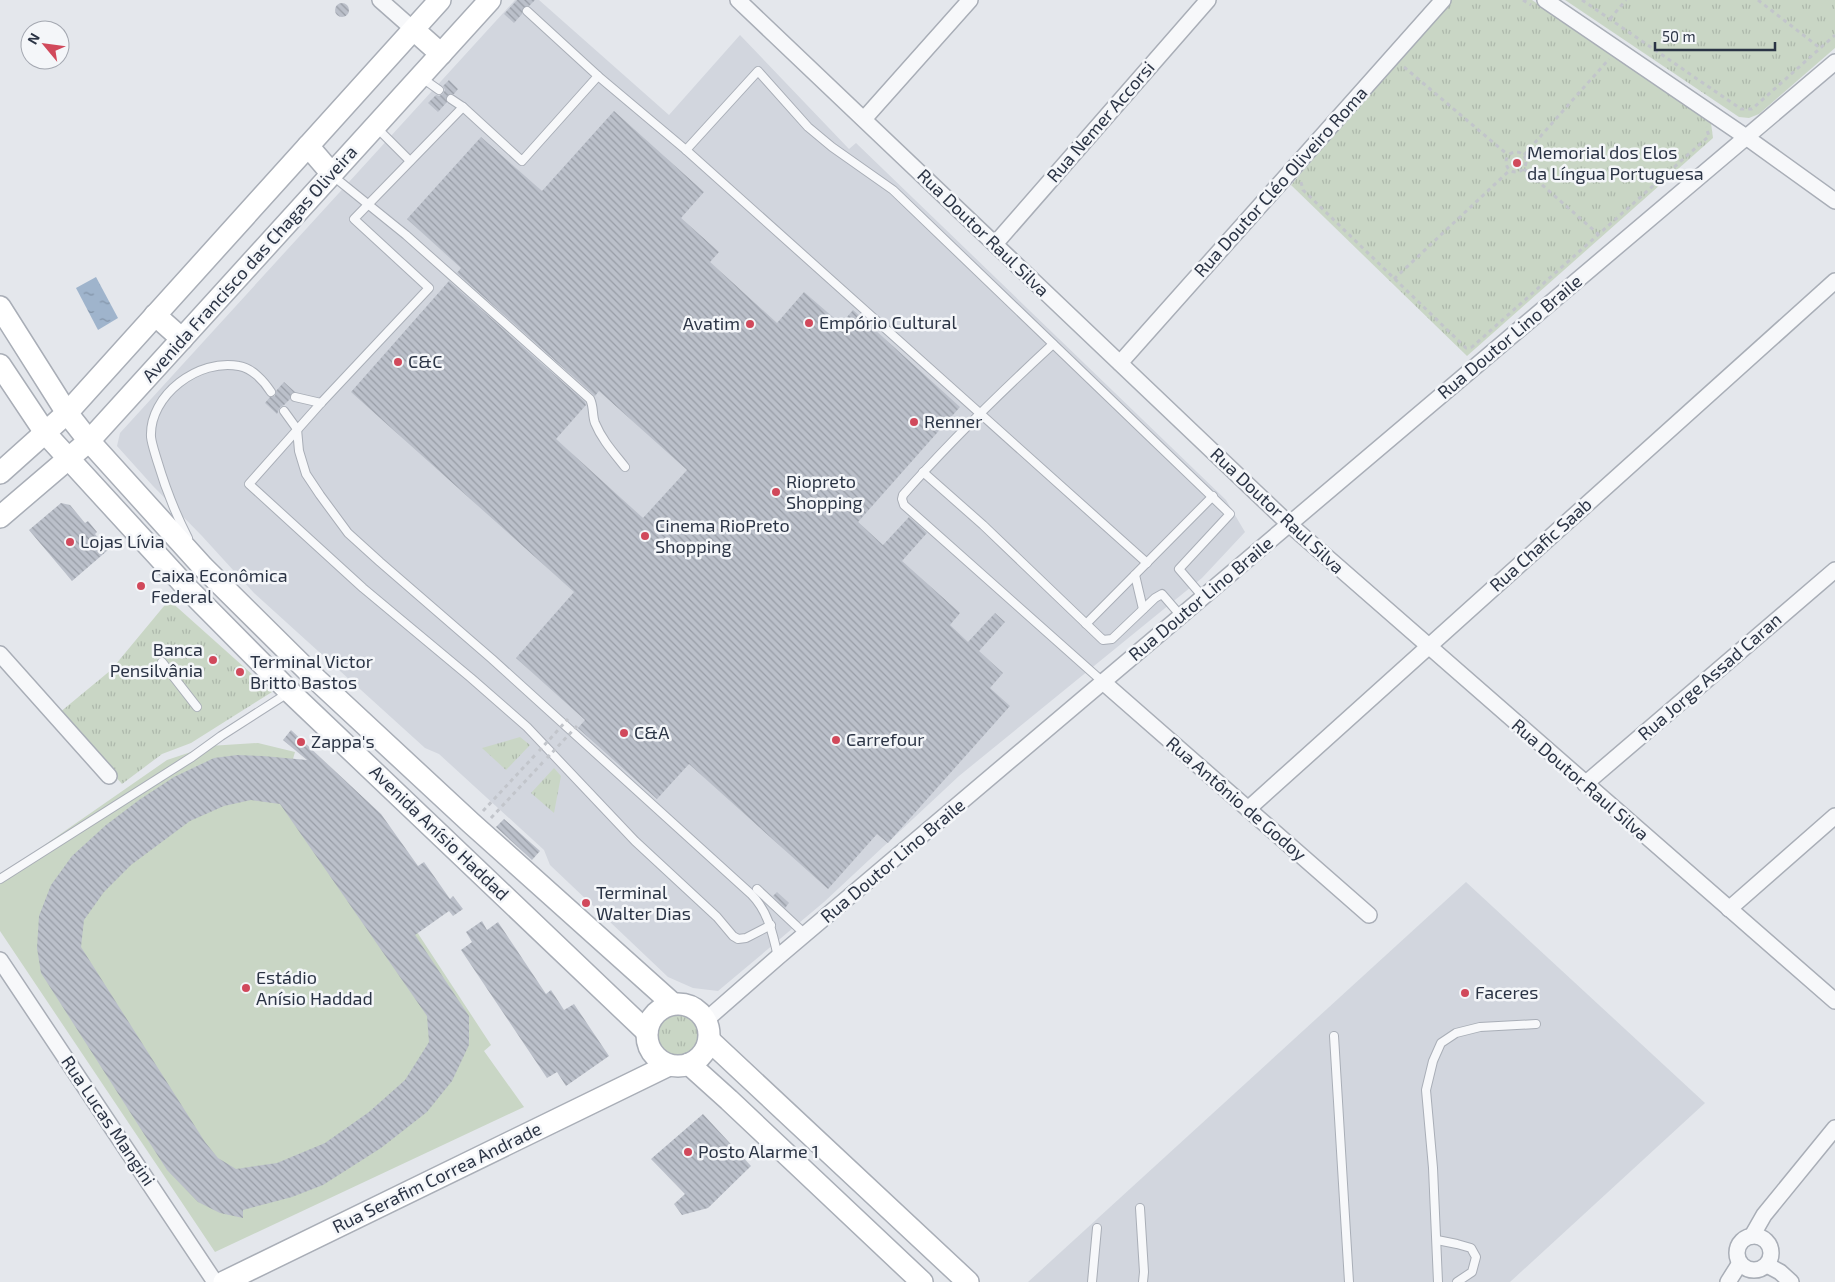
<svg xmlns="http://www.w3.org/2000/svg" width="1835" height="1282" font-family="'Exo 2',sans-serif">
<defs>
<pattern id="grass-tufts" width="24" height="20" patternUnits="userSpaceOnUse" patternTransform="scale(1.25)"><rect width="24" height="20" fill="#c9d6c5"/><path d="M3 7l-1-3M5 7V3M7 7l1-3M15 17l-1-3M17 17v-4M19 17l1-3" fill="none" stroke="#adb8ab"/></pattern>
<pattern id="water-ripples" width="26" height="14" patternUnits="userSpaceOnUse" patternTransform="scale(1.25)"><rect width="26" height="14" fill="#9fb4cc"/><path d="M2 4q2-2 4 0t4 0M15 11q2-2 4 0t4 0" fill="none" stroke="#8293a7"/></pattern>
<pattern id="building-back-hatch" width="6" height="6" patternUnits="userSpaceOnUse" patternTransform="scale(1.25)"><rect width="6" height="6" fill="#bbc0ca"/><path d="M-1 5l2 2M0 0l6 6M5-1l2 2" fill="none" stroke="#989da6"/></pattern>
</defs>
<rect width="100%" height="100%" fill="#e4e7ec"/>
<g fill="#d2d6de">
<polygon points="515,0 539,0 669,115 740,35 849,149 856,143 1226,500 1245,532 1202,578 959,776 824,902 718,991 693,988 668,977 550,865 544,850 439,754 425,748 254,593 202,536 153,486 117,446 120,433"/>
<polygon points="1466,882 1705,1103 1510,1282 1028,1282"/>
</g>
<g fill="url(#grass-tufts)">
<polygon points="1450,0 1532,0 1711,123 1713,138 1467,356 1291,185"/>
<polygon points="1565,0 1835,0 1835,48 1759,114 1749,118 1739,117"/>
<polygon points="169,600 272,692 191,743 162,754 122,784 59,713 111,670"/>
<polygon points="520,737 530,745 506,770 482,748"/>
<polygon points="554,768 561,776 554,813 531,793"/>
<circle cx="678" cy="1035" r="25"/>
</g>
<polygon fill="#c9d6c5" points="258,743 295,752 290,769 328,796 491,1045 484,1051 524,1107 215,1252 0,931 0,876 167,760 209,746"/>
<polygon fill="url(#water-ripples)" points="96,277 118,318 98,330 76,288"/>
<g fill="url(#building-back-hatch)" fill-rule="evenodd">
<polygon points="517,0 535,0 529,6 523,8 522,14 514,23 504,14"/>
<circle cx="342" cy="10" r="7"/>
<polygon points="449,80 458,89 454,94 447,96 447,102 438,112 428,103 436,95 439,96 443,94 445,90 443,86"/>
<polygon points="614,111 704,192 681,218 719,252 710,262 777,323 804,292 841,324 853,310 960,407 858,522 883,545 909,517 927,533 902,561 960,613 950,625 968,642 995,613 1005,622 979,651 1003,673 990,688 1010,706 888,843 877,834 828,889 689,764 657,799 578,728 585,720 516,658 574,592 351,392 449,281 585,402 586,405 556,439 643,518 687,470 599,391 595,396 457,273 461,268 407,219 481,137 542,191"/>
<polygon points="284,382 295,392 291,394 290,399 284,405 280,407 277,414 265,403 270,397 275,396 276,391"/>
<polygon points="61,503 70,505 85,523 88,521 97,532 95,534 108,550 72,581 29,530"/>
<path d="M291,730L381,814L418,866L424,862L450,899L453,896L463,909L453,916L449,911L415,935L469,1016V1045L452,1081L427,1112L381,1148L323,1185L292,1197L243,1210V1218L220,1213L198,1202L167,1170L41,973L37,948L39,916L51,885L72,856L106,825L139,800L174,777L214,758L237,755L263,756L307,760L283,740ZM251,800L280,804L427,1016L429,1042L405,1080L369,1112L325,1143L277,1163L236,1169L218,1158L205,1142L81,947L84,920L104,892L131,865L190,821L224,806Z"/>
<polygon points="504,819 540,851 532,860 496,827"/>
<polygon points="777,892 789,903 785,908 773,896"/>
<polygon points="482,921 487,930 498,922 546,994 551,990 564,1010 574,1004 609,1056 566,1086 557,1072 547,1078 461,950 472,942 466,932"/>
<polygon points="703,1114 751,1166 708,1208 682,1215 674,1204 685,1194 651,1159"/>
</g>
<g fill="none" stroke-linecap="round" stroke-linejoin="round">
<g stroke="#a9aeb7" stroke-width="10">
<g id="lane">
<polyline points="527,11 598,76 686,150 1147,563"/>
<polyline points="422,78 439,90"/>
<polyline points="451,99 463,107 522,161 598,76"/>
<polyline points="463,107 354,219 429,288 321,403 249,484 363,588 471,678 527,727 635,841 717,917 733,936 738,939 746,938 771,925"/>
<polyline points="376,127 410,161"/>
<polyline points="686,150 758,71 808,127 832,147 893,190 1230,514 1179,569 1203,597"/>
<path d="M333,176L406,235L590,399C594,407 592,415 595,423C602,440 614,453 625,467"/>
<path d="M1053,344C1001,392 950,441 903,495L902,499L904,505L1103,682"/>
<polyline points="295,397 321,403"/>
<path d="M284,411L297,429L299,451L306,474L320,495L348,533L380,562L492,659L751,894C768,911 773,934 778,957"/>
<polyline points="923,472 983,525 1103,640 1112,639 1155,598 1162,594 1181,616"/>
<path d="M188,538C175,513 165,487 157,460C155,453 152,445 151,437C149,395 199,358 239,366C252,368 264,381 271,392"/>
<polyline points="1135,575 1143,609"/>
<polyline points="1086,624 1213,496"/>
<polyline points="162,662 197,707"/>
<polyline points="0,879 192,757 221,736 288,693"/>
<polyline points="757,889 806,935"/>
<polyline points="1334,1036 1349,1282"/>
<polyline points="1140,1208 1144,1272 1143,1282"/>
<polyline points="1437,1240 1457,1244 1471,1248 1476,1257 1472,1272 1457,1282"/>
<polyline points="1092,1282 1097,1228"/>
<polyline points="1438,1282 1433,1168 1426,1090 1433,1061 1441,1043 1456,1033 1480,1027 1536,1024"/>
</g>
</g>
<g stroke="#a9aeb7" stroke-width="18">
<g id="street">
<polyline points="380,0 414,30"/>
<polyline points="738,0 1289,524 1835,1001"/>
<polyline points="1545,0 1746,137 1835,201"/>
<polyline points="864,119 970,0"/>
<polyline points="995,244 1208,0"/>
<polyline points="1120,363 1443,0"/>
<polyline points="0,654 109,776"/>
<polyline points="1103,682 1369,915"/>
<polyline points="1585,784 1835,570"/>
<polyline points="1248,809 1835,281"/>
<polyline points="1729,909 1835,816"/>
<polyline points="0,960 215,1282"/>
<polyline points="706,1020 778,957 1835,62"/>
<polyline points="1752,1236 1764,1215 1835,1128"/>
<circle cx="1754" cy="1253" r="17"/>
<polyline points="1767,1265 1780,1272 1791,1282"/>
<polyline points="1728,1282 1740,1263"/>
</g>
</g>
<g stroke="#a9aeb7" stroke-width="24">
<g id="secondary">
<polyline points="414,30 441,54"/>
<polyline points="308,146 332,174"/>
<polyline points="0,307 67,413 89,441 203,567 317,680 471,823 673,1004"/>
<polyline points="155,315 182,339"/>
<polyline points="0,365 46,434 190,591 290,692 647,1032"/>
<polyline points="0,473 67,413 440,0"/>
<polyline points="0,517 89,441 490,0"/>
<circle cx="678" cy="1035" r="31"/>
<polyline points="709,1040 968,1282"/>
<polyline points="689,1064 729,1100 922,1282"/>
<polyline points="224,1282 669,1065"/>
</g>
</g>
<g stroke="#c2c5cb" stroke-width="3" stroke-dasharray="4 4" stroke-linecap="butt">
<polyline points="1523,0 1531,5"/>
<polyline points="1582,0 1741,109 1752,109 1835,35"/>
<polyline points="1758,0 1820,48"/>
<polyline points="1610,19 1626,0"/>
<polyline points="1404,67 1508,155"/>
<circle cx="1516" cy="162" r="10"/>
<polyline points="1524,155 1609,59"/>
<polyline points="1524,169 1598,234"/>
<polyline points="1301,182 1303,190 1466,348 1472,347 1709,136 1706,127"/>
<polyline points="1394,279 1510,170"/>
<polyline points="483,811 537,753"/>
<polyline points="491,818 545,760"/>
</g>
<use href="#lane" stroke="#f7f8fa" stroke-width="8"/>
<use href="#street" stroke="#f7f8fa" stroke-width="15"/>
<use href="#secondary" stroke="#fff" stroke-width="21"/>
<g stroke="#c2c5cb" stroke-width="3" stroke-dasharray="4 4" stroke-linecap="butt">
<polyline points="539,751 568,719"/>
<polyline points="547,758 577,726"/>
</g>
</g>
<g fill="#d1495b" stroke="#f4f6f9" stroke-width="2">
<circle cx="1517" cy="163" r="5"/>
<circle cx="809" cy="323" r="5"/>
<circle cx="750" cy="324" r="5"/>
<circle cx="398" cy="362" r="5"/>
<circle cx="914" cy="422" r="5"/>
<circle cx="776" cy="492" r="5"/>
<circle cx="645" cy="536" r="5"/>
<circle cx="70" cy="542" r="5"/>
<circle cx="141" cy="586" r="5"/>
<circle cx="213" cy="660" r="5"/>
<circle cx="240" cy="672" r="5"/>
<circle cx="624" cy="733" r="5"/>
<circle cx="836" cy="740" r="5"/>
<circle cx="301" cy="742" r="5"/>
<circle cx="586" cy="903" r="5"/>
<circle cx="246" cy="988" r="5"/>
<circle cx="1465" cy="993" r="5"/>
<circle cx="688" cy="1152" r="5"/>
</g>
<g text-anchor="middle" stroke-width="5" stroke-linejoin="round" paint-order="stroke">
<g font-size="18" fill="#2b3445" stroke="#f4f6f9">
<text transform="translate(1101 122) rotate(-49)" y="6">Rua Nemer Accorsi</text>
<text transform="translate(1281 182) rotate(-48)" y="6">Rua Doutor Cléo Oliveiro Roma</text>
<text transform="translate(983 233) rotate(44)" y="6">Rua Doutor Raul Silva</text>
<text transform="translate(250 264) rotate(-48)" y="6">Avenida Francisco das Chagas Oliveira</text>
<text transform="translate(1510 337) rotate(-40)" y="6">Rua Doutor Lino Braile</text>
<text transform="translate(1277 511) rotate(43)" y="6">Rua Doutor Raul Silva</text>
<text transform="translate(1541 545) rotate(-42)" y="6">Rua Chafic Saab</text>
<text transform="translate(1201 599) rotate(-40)" y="6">Rua Doutor Lino Braile</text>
<text transform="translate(1710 677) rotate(-41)" y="6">Rua Jorge Assad Caran</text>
<text transform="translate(1580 780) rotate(41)" y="6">Rua Doutor Raul Silva</text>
<text transform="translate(1236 799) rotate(41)" y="6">Rua Antônio de Godoy</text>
<text transform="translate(439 833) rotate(44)" y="6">Avenida Anísio Haddad</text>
<text transform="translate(893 861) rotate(-40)" y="6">Rua Doutor Lino Braile</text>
<text transform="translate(108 1121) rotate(56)" y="6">Rua Lucas Mangini</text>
<text transform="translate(437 1178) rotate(-26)" y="6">Rua Serafim Correa Andrade</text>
</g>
<g font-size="18" fill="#2b3445" stroke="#f4f6f9" text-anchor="start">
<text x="1527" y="159">Memorial dos Elos<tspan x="1527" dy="21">da Língua Portuguesa</tspan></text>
<text x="819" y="329">Empório Cultural</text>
<text x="740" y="330" text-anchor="end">Avatim</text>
<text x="408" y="368">C&amp;C</text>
<text x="924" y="428">Renner</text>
<text x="786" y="488">Riopreto<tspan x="786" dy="21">Shopping</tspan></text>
<text x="655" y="532">Cinema RioPreto<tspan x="655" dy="21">Shopping</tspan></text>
<text x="80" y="548">Lojas Lívia</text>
<text x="151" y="582">Caixa Econômica<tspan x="151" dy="21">Federal</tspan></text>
<text x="203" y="656" text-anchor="end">Banca<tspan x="203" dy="21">Pensilvânia</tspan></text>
<text x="250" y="668">Terminal Victor<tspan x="250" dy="21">Britto Bastos</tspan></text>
<text x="634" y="739">C&amp;A</text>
<text x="846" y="746">Carrefour</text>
<text x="311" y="748">Zappa's</text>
<text x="596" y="899">Terminal<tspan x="596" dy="21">Walter Dias</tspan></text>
<text x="256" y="984">Estádio<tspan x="256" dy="21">Anísio Haddad</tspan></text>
<text x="1475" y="999">Faceres</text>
<text x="698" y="1158">Posto Alarme 1</text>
</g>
</g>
<g transform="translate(45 45) rotate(299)"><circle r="24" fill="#f4f6f9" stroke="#a4a8b1"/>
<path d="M0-4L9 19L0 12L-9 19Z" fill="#d1495b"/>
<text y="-8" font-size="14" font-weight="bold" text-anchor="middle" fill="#2b3445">N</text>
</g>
<path d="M1655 42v8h120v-8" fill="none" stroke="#2b3445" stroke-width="2.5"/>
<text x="1662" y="42" font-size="15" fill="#2b3445" stroke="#f4f6f9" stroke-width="4" paint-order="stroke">50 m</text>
</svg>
